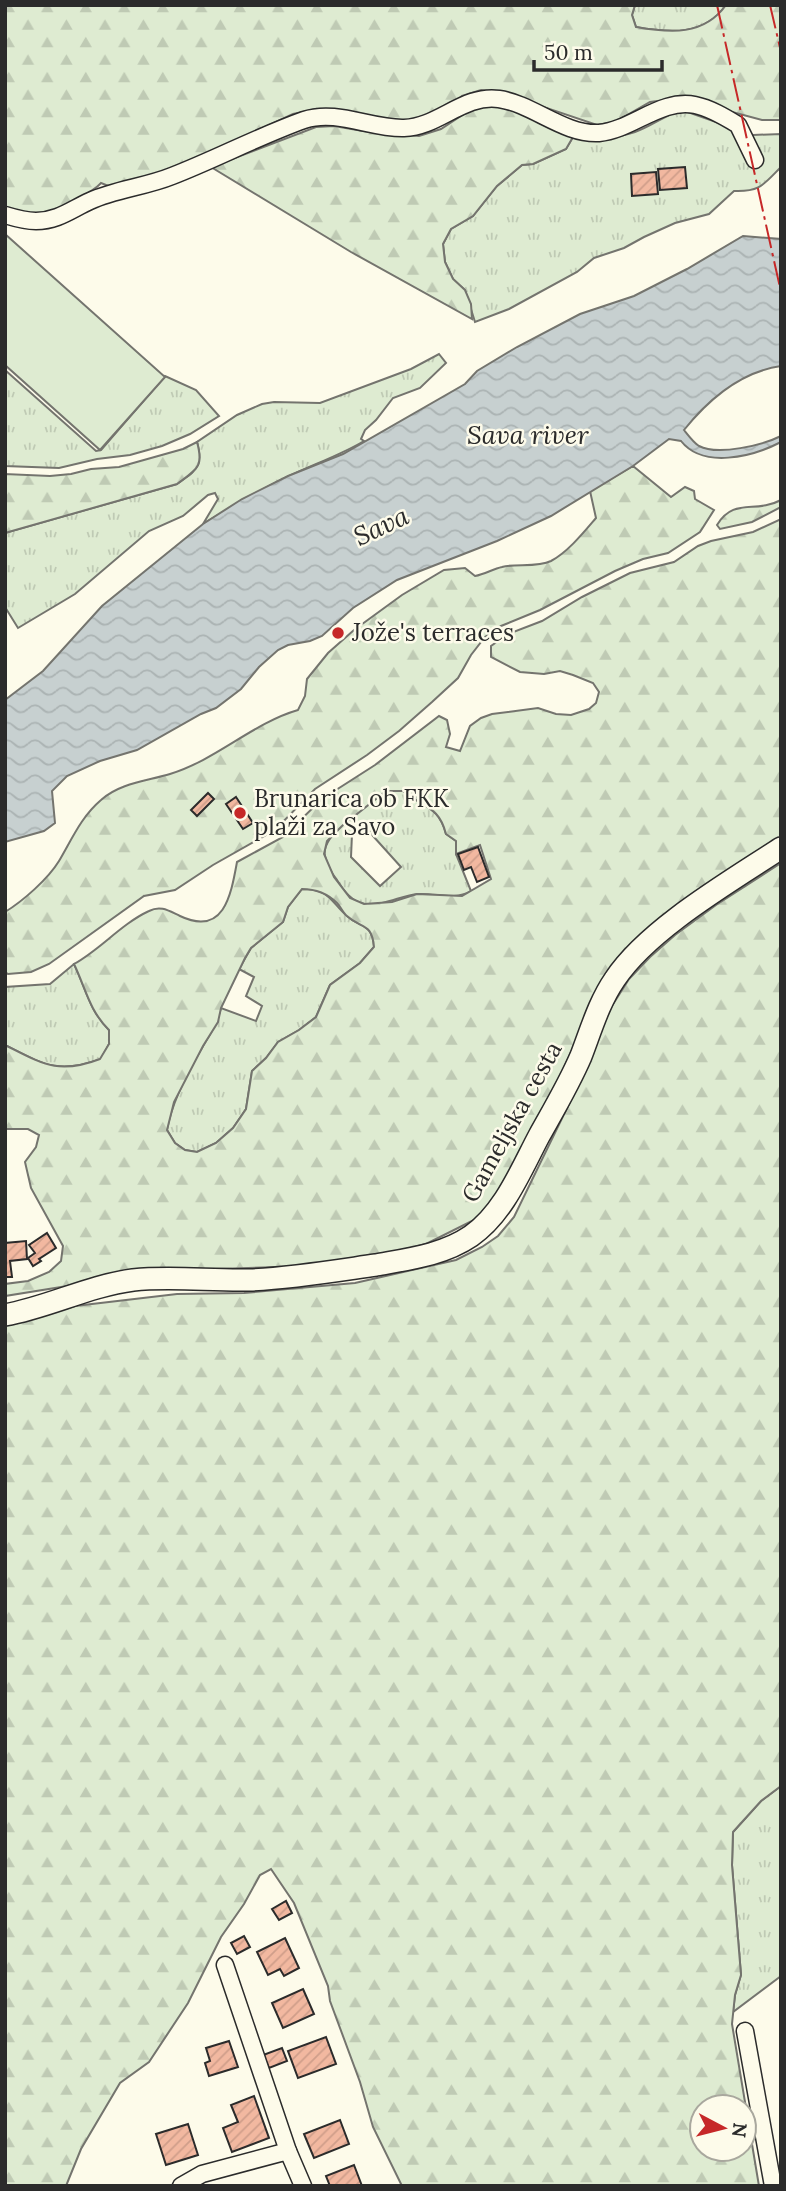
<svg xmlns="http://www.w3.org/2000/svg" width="786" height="2191" font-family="Lora,serif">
<defs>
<pattern id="grass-tufts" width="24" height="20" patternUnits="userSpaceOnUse" patternTransform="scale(1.75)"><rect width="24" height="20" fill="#deebd1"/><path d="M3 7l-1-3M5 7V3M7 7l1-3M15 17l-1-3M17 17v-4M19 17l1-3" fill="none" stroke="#bfcab4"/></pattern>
<pattern id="forest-firs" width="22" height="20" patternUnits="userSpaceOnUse" patternTransform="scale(1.75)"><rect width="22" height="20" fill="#deebd1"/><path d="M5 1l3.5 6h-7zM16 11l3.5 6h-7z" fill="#bfcab4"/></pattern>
<pattern id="water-waves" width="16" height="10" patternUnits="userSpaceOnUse" patternTransform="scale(1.75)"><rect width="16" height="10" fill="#c7d0d0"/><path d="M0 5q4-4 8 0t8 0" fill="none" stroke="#abb3b3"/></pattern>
<pattern id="building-hatch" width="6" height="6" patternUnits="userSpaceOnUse" patternTransform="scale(1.75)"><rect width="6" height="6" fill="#f2b8a0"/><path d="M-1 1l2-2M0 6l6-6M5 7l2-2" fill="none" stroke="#d09e8a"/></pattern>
</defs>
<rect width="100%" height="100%" fill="#fdfbea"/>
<g fill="url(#grass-tufts)" stroke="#74746e" stroke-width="2" fill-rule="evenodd">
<path d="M635,5H726C704,36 670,33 636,27L632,15Z"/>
<path d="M682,110L753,135L781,134V167C763,185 760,192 734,191L709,214L675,223L644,237L624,248L594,258L577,272L509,309L475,322L465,290L453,279L445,262L443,244L451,229L473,216L497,186L522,165L533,164L566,149L573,137C595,138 614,139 635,132C652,126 665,115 682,110Z"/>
<path d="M439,354L446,363L420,388L393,398L376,420L365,430L361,439L364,441C339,456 311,465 285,478C256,492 230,508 203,524L218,499L215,493L208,495L183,516L149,531L75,594L18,628L5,607V533L177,484C197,469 204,467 197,442L237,415L262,404L274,402L320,403L411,369Z"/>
<polygon points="5,370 96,451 101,450 165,376 196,390 219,416 190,434 162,446 130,455 97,459 59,468 5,466"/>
<path d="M386,791H403C424,808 439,806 446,834L456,841V854L471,891C453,901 438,893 418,894C401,895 386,906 365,904C352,902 344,891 337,880C332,874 327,864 325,856C320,834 370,804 386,791ZM364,826L401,867L380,886L351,857L352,834Z"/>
<path d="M302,889C330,889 330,901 347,916C361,929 372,922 374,947L360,963L330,985L316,1017L299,1030L278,1042L266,1058L252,1071L246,1109L233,1128L216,1143L197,1152L185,1150L175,1143L167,1130C172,1101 187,1073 202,1048C210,1034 217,1024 221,1008L256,1021L262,1006L246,996L254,977L239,969L251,948L283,922L288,907Z"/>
<path d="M74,964C86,989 89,1010 109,1030V1044L101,1059C58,1075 43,1064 5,1045V987L50,984Z"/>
<polygon points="781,1786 781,1976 733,2012 735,1995 741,1975 732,1865 733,1832 761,1801"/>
</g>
<g fill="url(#forest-firs)" stroke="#74746e" stroke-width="2" fill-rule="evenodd">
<path d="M5,5H635L632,15L636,27C670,33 704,36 726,5H781V120H762L680,98L650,102L615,122L597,125L502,93L481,90L462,96L441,114L418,124L317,109L293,114L168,172L111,187L101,183C93,192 57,212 44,214C32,216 17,212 5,210Z"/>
<path d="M479,104C513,104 543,123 573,137L566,149L533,164L522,165L497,186L473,216L451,229L443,244L445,262L453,279L465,290L471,304L472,319L351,252L211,167L316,127L334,126L363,131L419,136L441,129Z"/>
<path d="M197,442C204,467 197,469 177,484L5,533V474L50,476L71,474L91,469L119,467L183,449Z"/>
<path d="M633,466L671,497L685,487L694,491L695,499L714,510L700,532L668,553L643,559L615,571L540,610L501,626L485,637L471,655L458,678L432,702L399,731L367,755L315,789L275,830L213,865L175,890L144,896L49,964L31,972L8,974L5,972V912C23,901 48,879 59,861C72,839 81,817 101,800C120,783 147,781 170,774C216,760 253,723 298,710L305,696L307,679L328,653L354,630L402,595L444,570L465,568L475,576C485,574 493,569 502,567C515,563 537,568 551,561C568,552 584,532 596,518L590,491Z"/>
<path d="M781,500V507L752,522L720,529L717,525C734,497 755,514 781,500Z"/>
<path d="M781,519V840L703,890L585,1021L549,1101L488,1213L426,1244L390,1253L311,1266L183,1270L142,1274L5,1296V1284L28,1281L49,1272L61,1261L63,1246L31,1188L25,1162L36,1147L39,1135L28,1129H5V1045C43,1064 58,1075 100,1059L109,1044V1030C89,1010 86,989 74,964C101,949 121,924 149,911C161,905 169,911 180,916C224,937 231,895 237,862L283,837L322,799L375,765L439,716L447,720L450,734L446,747L460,751L470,726L481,718L492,714L538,708L556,714L571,715L589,709L596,703L599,692L593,683L573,675L560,671L544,674L520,672L491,657V646L508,634L542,621L582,597L630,573L674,562L698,546L711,541L753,532ZM386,791H403C424,808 439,806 446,834L456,841V854L480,845L491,879L462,896L417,894L392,902L364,904L350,898L334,877L324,854L327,841L342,826ZM302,889C315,889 327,893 337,903C341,907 343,913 347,916C361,929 372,922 374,947L360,963L330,985L316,1017L299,1030L278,1042L266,1058L252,1071L246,1109L233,1128L216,1143L197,1152L185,1150L175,1143L167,1130L174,1102L203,1046L218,1022L221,1008L245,958L251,948L283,922L288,907Z"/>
<path d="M781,863V1786L761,1801L733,1832L732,1865L741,1975L735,1995L732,2024L759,2186H402L373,2127L360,2082L330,2001L328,1986L294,1903L271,1869L260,1875L244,1904L221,1937L188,2003L149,2062L120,2083L81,2149L66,2186H5V1324L16,1323L75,1306L177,1294L244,1293L355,1283L456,1260L482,1247L498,1236L514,1217L568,1106L610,1009L629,979L650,957L675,935L716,905ZM702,2107H744V2149H702Z"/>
</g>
<polygon fill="#deebd1" stroke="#74746e" stroke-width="2" points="5,234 165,377 100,450 5,365"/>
<path fill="url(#water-waves)" stroke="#74746e" stroke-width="2" d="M743,236L781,239V366C740,372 708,400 684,430C688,435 694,443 699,446C718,456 763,445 781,436V442C752,457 703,469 681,441L669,439L633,466L551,516L497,541L397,580L353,608L322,636L310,641L288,645L278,650L259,667L241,689L216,708L201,714L137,750L100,761L67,776L52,791L55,823L44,831L5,842V700L43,671L102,606L203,524L242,499L288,476L343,454L465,384L477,371L517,347L580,314L634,296L687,269Z"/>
<g fill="url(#building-hatch)" stroke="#2b2b2b" stroke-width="2">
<polygon points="685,167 687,188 660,190 658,169"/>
<polygon points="656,172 658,194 632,196 631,174"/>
<polygon points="208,793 214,799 197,816 191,810"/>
<polygon points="236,797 253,823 243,829 226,804"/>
<polygon points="478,847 489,877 477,882 471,867 464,870 458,854"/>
<polygon points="47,1233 56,1248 39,1259 41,1261 33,1266 28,1258 35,1253 29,1245"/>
<polygon points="26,1241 27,1259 10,1261 12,1277 5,1277 5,1243"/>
<polygon points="286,1901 292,1913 279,1920 272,1909"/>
<polygon points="244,1936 250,1947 237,1954 231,1943"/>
<polygon points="285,1938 299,1968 284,1976 280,1969 268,1975 257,1952"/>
<polygon points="303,1989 314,2014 283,2028 272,2003"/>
<polygon points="326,2037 336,2064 298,2078 288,2051"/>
<polygon points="229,2041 238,2067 209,2076 205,2063 210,2061 206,2048"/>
<polygon points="282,2048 287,2061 269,2068 263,2055"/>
<polygon points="254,2096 269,2138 232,2152 223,2128 238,2122 231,2105"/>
<polygon points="340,2120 349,2144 314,2158 304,2134"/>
<polygon points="188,2124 198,2155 166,2165 156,2134"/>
<polygon points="354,2165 362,2186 330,2186 326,2176"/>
</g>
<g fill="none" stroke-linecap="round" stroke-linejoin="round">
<g stroke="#2b2b2b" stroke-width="19">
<g id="street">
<path d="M5,215C15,218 26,221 36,221C58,221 72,209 90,201C116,189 145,187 172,176C216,159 259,136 304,120C337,109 371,129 404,128C439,127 463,94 499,99C533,104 564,135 599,133C632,130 661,98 695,105C710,108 725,117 738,125L755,160"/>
<polyline points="225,1965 288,2151"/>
<polyline points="745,2031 773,2186"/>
<polyline points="181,2186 202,2174 288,2151 303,2186"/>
</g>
</g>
<g stroke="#2b2b2b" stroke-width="24">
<path id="secondary" d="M5,1315C49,1307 88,1286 133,1280C172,1276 211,1281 250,1280C292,1278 334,1271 376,1265C409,1259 443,1255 471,1236C504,1213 521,1170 539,1136C554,1109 569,1084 581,1056C591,1030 599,1002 615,979C648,929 731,881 781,848"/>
</g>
<use href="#street" stroke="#fdfbea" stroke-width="16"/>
<use href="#secondary" stroke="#fdfbea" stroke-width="21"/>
<g stroke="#c62828" stroke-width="2" stroke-dasharray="24 5 3.5 5" stroke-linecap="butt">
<polyline points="717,5 781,292"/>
<polyline points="770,5 781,52"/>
</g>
</g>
<g fill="#c62828" stroke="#fdfbea" stroke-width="2.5">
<circle cx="338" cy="633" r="7"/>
<circle cx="240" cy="813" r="7"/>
</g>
<g text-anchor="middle" stroke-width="5" stroke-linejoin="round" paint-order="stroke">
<g font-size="24" fill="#2b2b2b" stroke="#fdfbea" text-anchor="start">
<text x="352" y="641">Jože's terraces</text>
<text x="254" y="807">Brunarica ob FKK<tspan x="254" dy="28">plaži za Savo</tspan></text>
</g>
<g font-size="24" fill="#2b2b2b" stroke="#fdfbea">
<text transform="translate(512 1122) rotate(-61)" y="8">Gameljska cesta</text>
</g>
<g font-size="26" font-style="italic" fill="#2b2b2b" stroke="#fdfbea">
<text x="528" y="444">Sava river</text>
<text transform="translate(381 526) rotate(-25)" y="9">Sava</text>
</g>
</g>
<rect width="786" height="2191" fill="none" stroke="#2b2b2b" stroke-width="14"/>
<g transform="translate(723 2128) rotate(97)"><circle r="33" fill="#fdfbea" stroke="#a9a89e" stroke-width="2"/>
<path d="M0-5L12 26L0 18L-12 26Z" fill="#c62828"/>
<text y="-10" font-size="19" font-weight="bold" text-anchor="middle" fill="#2b2b2b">N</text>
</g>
<path d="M534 60v10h128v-10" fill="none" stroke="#2b2b2b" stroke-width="3.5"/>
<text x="544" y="60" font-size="21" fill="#2b2b2b" stroke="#fdfbea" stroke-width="5" paint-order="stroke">50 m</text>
</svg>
